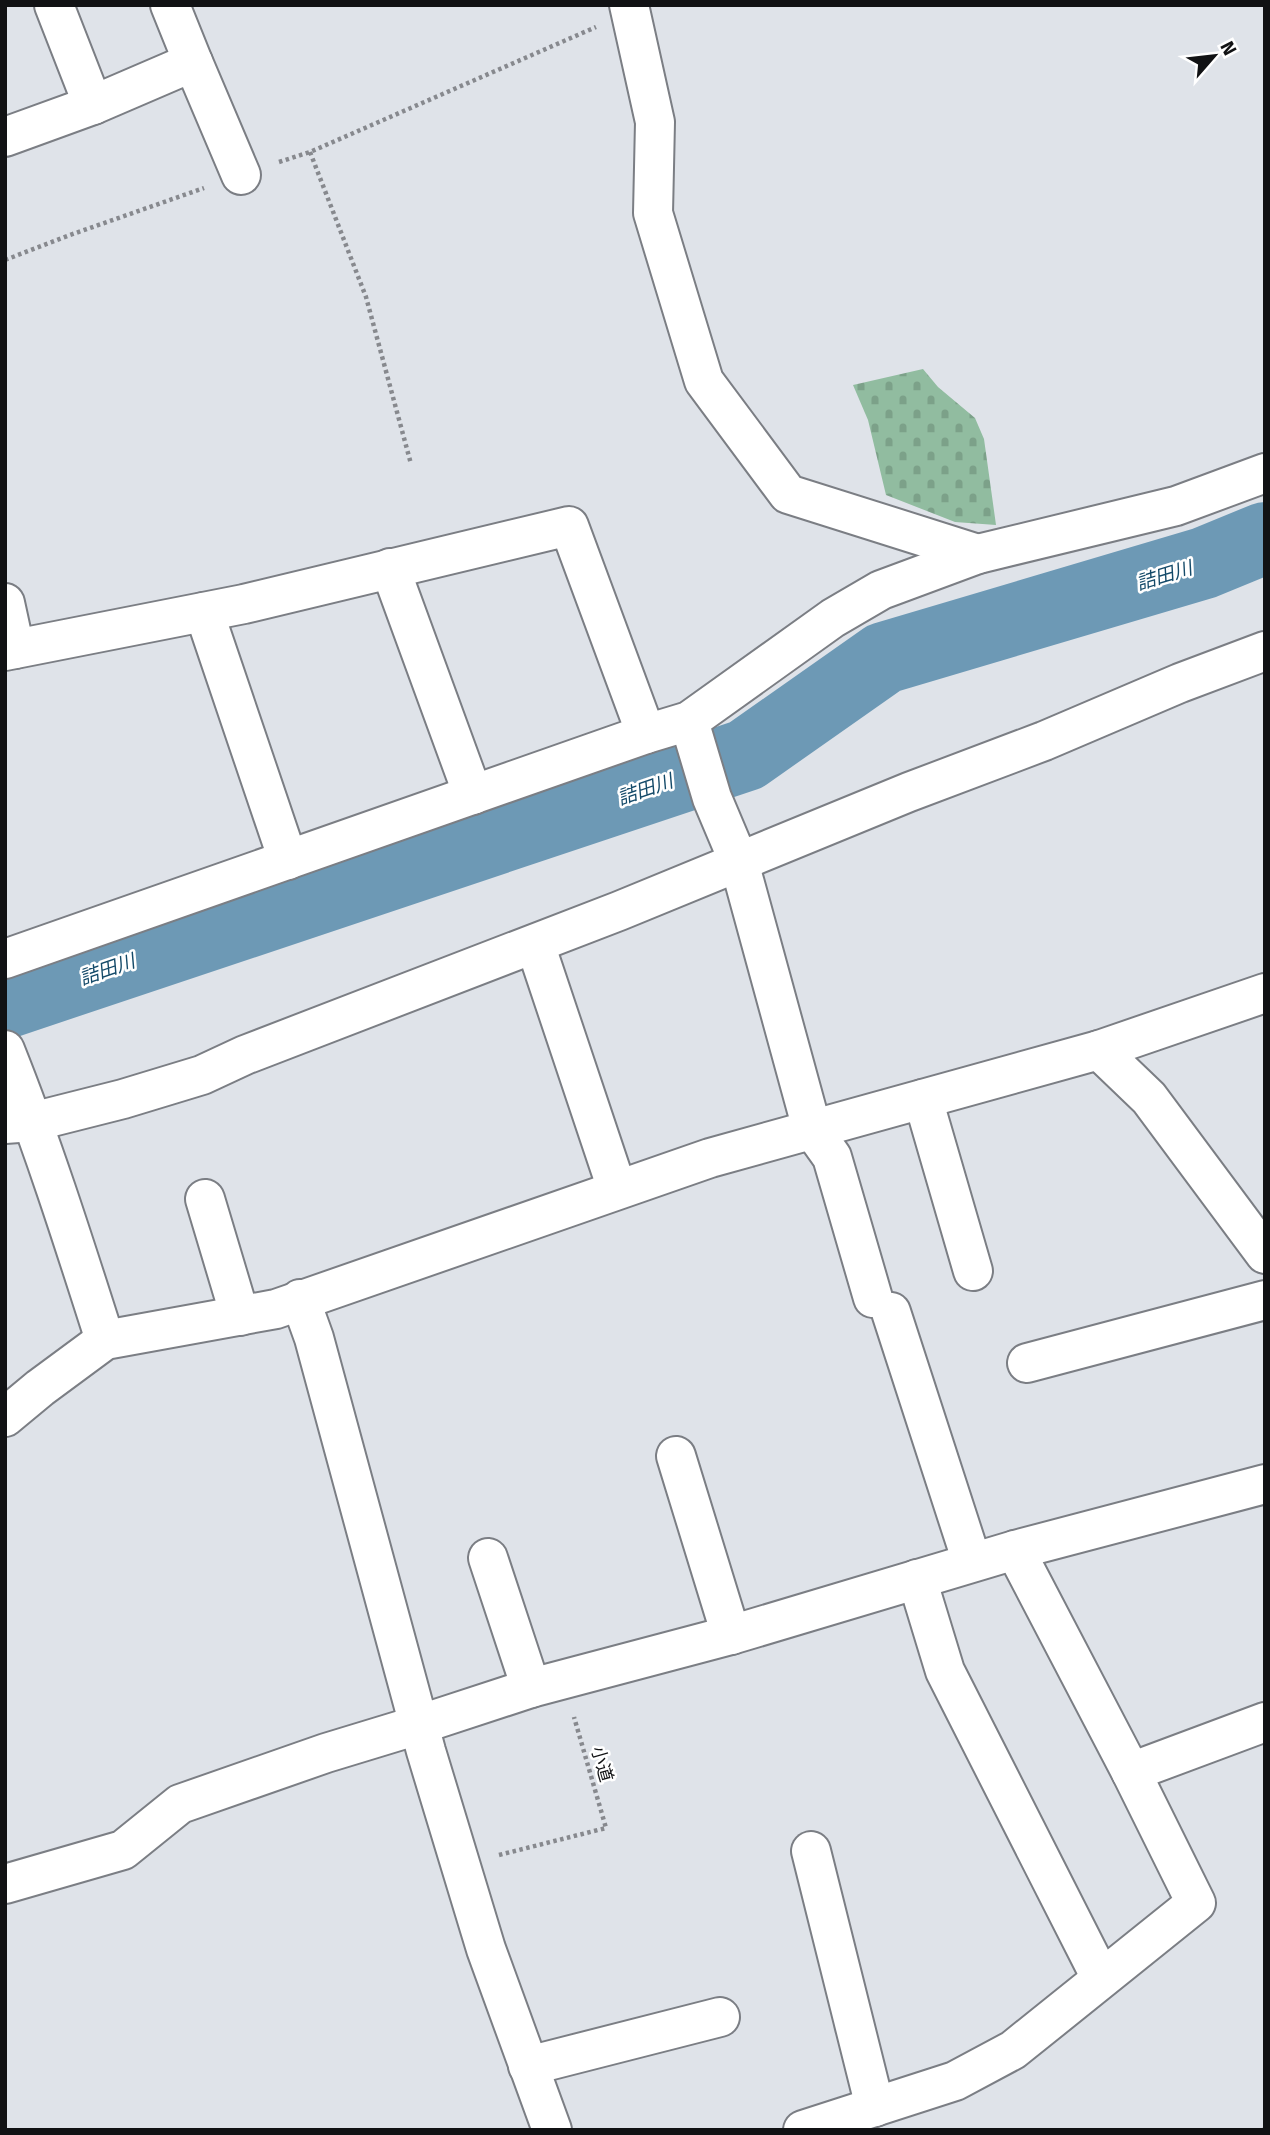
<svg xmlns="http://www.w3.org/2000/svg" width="1270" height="2135" font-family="'Fira Sans','Noto Sans JP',sans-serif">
<defs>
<pattern id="cemetery-stones" width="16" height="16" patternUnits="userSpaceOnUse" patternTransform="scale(1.75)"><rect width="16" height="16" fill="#91bca0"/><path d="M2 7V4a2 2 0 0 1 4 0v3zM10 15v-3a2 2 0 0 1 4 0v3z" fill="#7ca189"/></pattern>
</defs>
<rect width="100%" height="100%" fill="#dfe3e9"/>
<polygon fill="url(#cemetery-stones)" points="923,369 938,387 975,418 984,439 996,525 955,522 886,495 868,420 853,385"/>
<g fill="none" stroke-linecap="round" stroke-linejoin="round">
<polyline stroke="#6d99b5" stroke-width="72" points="5,1003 746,755 884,658 1204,563 1265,538"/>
<g stroke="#7b7e84" stroke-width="42">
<g id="minor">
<polyline points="54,5 93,105"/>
<polyline points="170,5 193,62"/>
<polyline points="629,5 655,122 653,213 704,381 788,494 978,554"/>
<polyline points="5,137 93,105 193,62 241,175"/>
<polyline points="390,568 473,795"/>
<polyline points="5,603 15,649"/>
<polyline points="204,612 288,860"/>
<polyline points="5,651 244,604 569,526 646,734 5,959"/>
<polyline points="689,721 712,798 739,862 812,1129 832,1157 873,1298"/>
<polyline points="646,734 689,721 833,618 881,590 978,554 1176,506 1265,473"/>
<polyline points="535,944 617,1189"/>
<path d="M5,1050C43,1145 74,1243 105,1340"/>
<polyline points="1099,1050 1149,1098 1265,1254"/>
<polyline points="923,1099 973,1271"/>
<polyline points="5,1124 32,1122 123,1099 202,1075 245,1055 619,911 909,792 1044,741 1180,683 1265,651"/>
<polyline points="205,1199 240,1316"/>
<polyline points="300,1299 314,1338 426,1751 486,1949 552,2130"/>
<polyline points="891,1312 972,1562"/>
<polyline points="1027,1363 1265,1300"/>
<polyline points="5,1417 40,1388 105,1340 276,1309 710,1158 1099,1050 1265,993"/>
<polyline points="676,1456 731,1635"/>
<polyline points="488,1558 531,1688"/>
<polyline points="917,1579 945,1671 1101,1978"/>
<polyline points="1131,1772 1265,1722"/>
<polyline points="811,1851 875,2107"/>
<polyline points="5,1884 123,1850 180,1804 326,1753 418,1725 531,1688 731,1635 1015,1550 1265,1484"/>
<polyline points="528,2066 720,2017"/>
<polyline points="803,2130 955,2081 1013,2050 1196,1903 1131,1772 1015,1550"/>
</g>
</g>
<g stroke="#87898e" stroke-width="4.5" stroke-dasharray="3.5 3.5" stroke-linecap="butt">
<polyline points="310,152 366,297 411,464"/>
<polyline points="279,162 310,152 596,27"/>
<polyline points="5,260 70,235 204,188"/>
<polyline points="499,1855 606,1828 574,1717"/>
</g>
<use href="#minor" stroke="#fff" stroke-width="38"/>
<polyline stroke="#47494c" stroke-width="5" stroke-dasharray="12 12" stroke-linecap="butt" points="1264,2130 1265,2129"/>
</g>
<g text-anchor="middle" stroke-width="5" stroke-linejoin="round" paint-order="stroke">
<g font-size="18" fill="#111214" stroke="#fff">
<text transform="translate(602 1764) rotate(74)" y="6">小道</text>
</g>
<g font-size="19" font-style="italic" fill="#144a69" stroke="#fff">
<text transform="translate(1164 575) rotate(-17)" y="7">詰田川</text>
<text transform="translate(645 789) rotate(-19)" y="7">詰田川</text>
<text transform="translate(107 969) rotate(-19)" y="7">詰田川</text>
</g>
</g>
<rect width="1270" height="2135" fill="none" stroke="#111214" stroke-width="14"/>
<g transform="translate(1214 56) rotate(62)" stroke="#ffffff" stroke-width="5" paint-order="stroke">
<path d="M0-5L12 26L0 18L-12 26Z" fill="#111214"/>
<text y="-10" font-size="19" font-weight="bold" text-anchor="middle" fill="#111214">N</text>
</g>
</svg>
